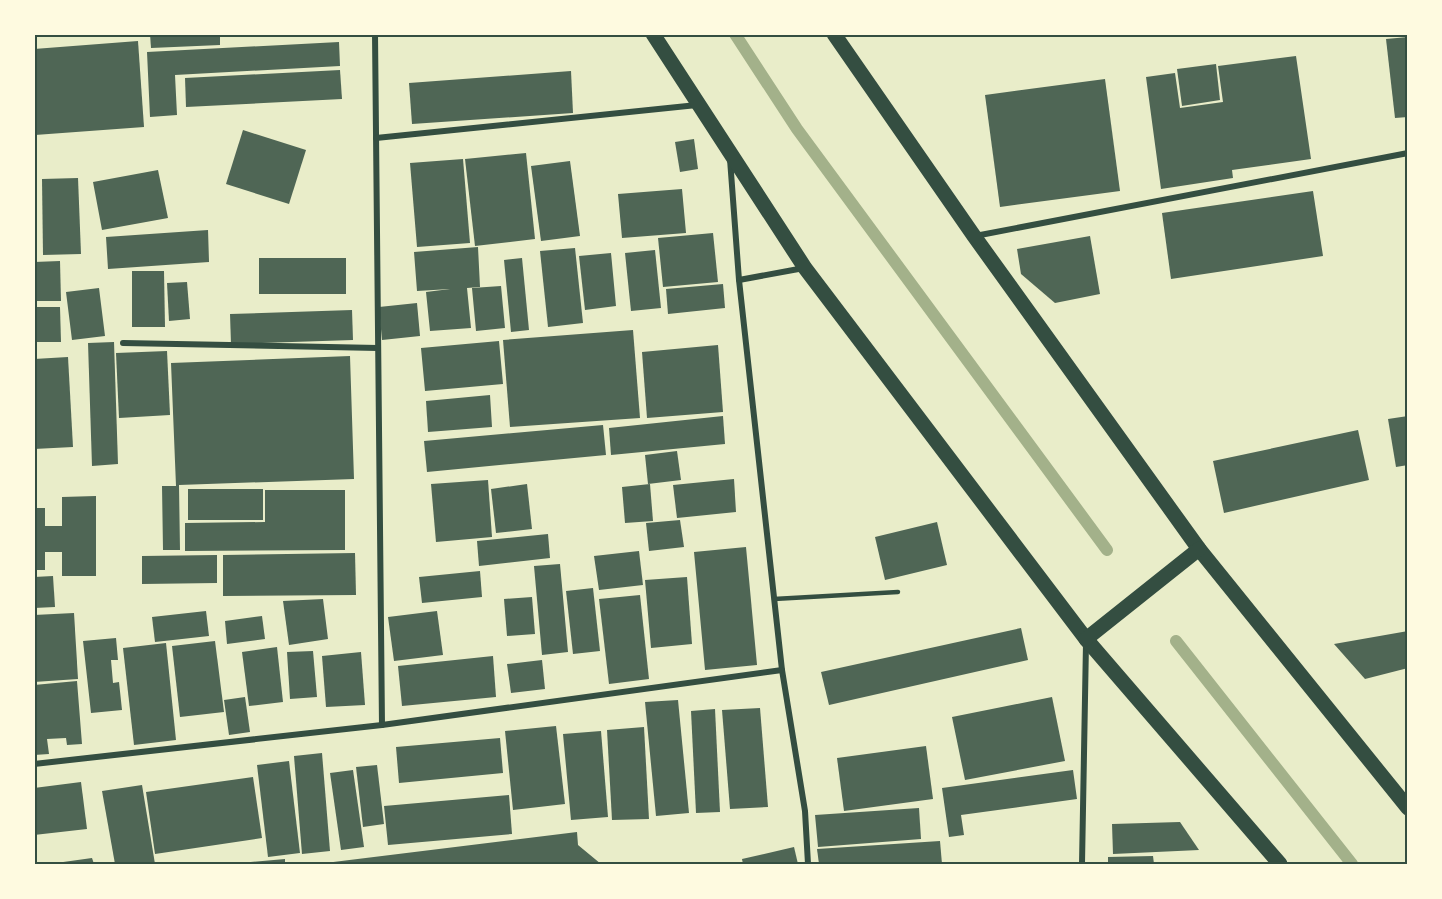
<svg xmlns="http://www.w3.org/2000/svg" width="1442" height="899" font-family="Barlow,sans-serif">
<rect width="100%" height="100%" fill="#e9edc9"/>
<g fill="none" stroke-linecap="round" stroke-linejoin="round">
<g stroke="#a3b18a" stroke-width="12">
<polyline points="735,34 797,129 1107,550"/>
<polyline points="1176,641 1352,864"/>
</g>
</g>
<g fill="#4f6655">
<polygon points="150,34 220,34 220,45 151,48"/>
<polygon points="1408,37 1408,117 1395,118 1386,39"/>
<polygon points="138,41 144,127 35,135 34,49"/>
<polygon points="339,42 340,66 175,75 177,115 150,117 147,52"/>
<polygon points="1296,56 1311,159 1232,170 1233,178 1161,189 1146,77 1175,73 1180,108 1223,102 1218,66"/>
<polygon points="1216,64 1220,100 1182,106 1177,69"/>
<polygon points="340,70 342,99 186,107 185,78"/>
<polygon points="571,71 573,113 412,124 409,83"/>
<polygon points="1105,79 1120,191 1000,207 985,95"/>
<polygon points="243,130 306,150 289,204 226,184"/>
<polygon points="694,139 698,169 680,172 675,142"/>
<polygon points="526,153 535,239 475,246 465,159"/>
<polygon points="463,159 470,243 417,247 410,163"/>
<polygon points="570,161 580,236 541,241 531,166"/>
<polygon points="158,170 168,218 102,230 93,182"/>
<polygon points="78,178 81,254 43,255 42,179"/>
<polygon points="682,189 686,233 622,238 618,194"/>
<polygon points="1313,191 1323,256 1171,279 1162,213"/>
<polygon points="208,230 209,262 108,269 106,237"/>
<polygon points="713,233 718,282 663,287 658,238"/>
<polygon points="1090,236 1100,294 1055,303 1021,274 1017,249"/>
<polygon points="478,247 480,287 467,288 471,328 430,331 426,292 450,289 417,291 414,252"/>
<polygon points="575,248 583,323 548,327 540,251"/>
<polygon points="655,250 661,308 631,311 625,253"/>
<polygon points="611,253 616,306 585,310 579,256"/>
<rect x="259" y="258" width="87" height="36"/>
<polygon points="522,258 529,330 511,332 504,260"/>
<polygon points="60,261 61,301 34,301 34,262"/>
<polygon points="132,271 164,271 165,327 132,327"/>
<polygon points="187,282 190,319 169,321 167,283"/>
<polygon points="723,284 725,308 668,314 666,289"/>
<polygon points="501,286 505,328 476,331 472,288"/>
<polygon points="99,288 105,336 72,340 66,292"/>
<polygon points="417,303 420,336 382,340 379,307"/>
<polygon points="34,307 60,307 61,342 34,342"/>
<polygon points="352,310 353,340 231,344 230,314"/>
<polygon points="633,330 640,418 510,427 503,340"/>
<polygon points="499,341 503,384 425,391 421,348"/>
<polygon points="114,342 118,464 92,466 88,343"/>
<polygon points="718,345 723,412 647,418 642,352"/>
<polygon points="167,351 170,415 119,418 116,353"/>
<polygon points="350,356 354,479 179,485 180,550 163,550 162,486 176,486 171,363"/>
<polygon points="68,357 73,447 34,449 34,359"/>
<polygon points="490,395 492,427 428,432 426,401"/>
<polygon points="723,416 725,444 611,455 609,428"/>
<polygon points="1408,416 1408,465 1396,467 1388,419"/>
<polygon points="603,425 606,455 427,472 424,441"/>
<polygon points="1358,430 1369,480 1224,513 1213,461"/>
<polygon points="677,451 681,480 648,484 645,455"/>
<polygon points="734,479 736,512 677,518 673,485"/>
<polygon points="488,480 492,537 436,542 431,484"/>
<polygon points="527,484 532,529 496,533 491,489"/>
<polygon points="650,484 653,521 625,523 622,487"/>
<rect x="188" y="489" width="75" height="31"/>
<polygon points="265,490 345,490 345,550 185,551 185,523 265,522"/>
<polygon points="96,496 96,576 62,576 62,552 45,552 45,570 34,570 34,508 45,508 45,526 62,526 62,497"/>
<polygon points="680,520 684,547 649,551 646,523"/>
<polygon points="937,522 947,565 885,580 875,537"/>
<polygon points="548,534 550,558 479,566 477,541"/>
<polygon points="746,547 757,665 705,670 694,552"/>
<polygon points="639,551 643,585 599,590 594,556"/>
<polygon points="355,553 356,595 223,596 223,555"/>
<polygon points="217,555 217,583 142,584 142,556"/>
<polygon points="560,564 568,652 542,655 534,566"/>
<polygon points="480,571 482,597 422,603 419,577"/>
<polygon points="53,576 55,607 34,608 34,577"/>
<polygon points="687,577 692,644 651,648 645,580"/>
<polygon points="593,588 600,651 573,654 566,591"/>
<polygon points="640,595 649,679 609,684 599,599"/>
<polygon points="532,597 535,634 507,636 504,599"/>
<polygon points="323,599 328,639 289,645 283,601"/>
<polygon points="206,611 209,636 155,642 152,617"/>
<polygon points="437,611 443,655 394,661 388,617"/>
<polygon points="74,613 78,679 34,682 34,615"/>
<polygon points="262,616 265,639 227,644 225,621"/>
<polygon points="1021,628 1028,660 829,705 821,672"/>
<polygon points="1408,631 1408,668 1365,679 1334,644"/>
<polygon points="116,638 118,660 111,660 113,683 119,682 122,710 91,713 83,641"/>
<polygon points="215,641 224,712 180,717 172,646"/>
<polygon points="166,643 176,740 134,745 123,648"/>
<polygon points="277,647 283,702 249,706 242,652"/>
<polygon points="313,651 317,697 290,699 287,652"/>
<polygon points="361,652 365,705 326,707 322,656"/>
<polygon points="493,656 496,697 402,706 398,666"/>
<polygon points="542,660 545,689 511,693 507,664"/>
<polygon points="77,681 82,744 67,745 66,738 47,739 49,754 34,755 34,685"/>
<polygon points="245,697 250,732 229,735 224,700"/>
<polygon points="1052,697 1065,761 965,780 952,717"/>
<polygon points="678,700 689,813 656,816 645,702"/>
<polygon points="760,708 768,807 730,809 722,710"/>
<polygon points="715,709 720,812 696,813 691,711"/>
<polygon points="556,726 565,804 513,810 505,731"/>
<polygon points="644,727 649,819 612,820 607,730"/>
<polygon points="601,731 608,817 571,820 563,734"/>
<polygon points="500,738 503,773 399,783 396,747"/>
<polygon points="926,746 933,799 844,811 837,758"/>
<polygon points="322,753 330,851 302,854 294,756"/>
<polygon points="289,761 300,853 268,857 257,765"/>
<polygon points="377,765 384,824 363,827 356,767"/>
<polygon points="353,770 364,847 341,850 330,773"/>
<polygon points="1073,770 1077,799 961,815 964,835 949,837 942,788"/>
<polygon points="253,777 262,838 155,854 146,792"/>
<polygon points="81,782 87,829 34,835 34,788"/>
<polygon points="142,785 155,864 115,864 102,791"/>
<polygon points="509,795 512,834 388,845 384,806"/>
<polygon points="919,808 921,839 818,847 815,815"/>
<polygon points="1180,822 1199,850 1113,854 1112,824"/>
<polygon points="577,832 578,845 601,864 317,864"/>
<polygon points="940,841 942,864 819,864 817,849"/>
<polygon points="794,847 798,864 743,864 742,859"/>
<polygon points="1153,856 1154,864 1108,864 1108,857"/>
<polygon points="92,858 94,864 57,864 56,863"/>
<polygon points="285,859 285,864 240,864 240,863"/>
</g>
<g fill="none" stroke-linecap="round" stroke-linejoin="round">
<polyline stroke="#344e41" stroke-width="4.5" points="774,599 898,592"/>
<g stroke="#344e41" stroke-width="6">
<polyline points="375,34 382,725"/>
<polyline points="376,138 697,105"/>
<polyline points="730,159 739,280 782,670 805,811 808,864"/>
<polyline points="975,236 1408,153"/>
<polyline points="739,280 804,268"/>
<polyline points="123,343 378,348"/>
<polyline points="34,764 382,725 782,670"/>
<polyline points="1082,864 1086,643"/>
</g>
<g stroke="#344e41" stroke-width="15">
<polyline points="653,34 805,268 1086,639 1280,864"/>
<polyline points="834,34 974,236 1199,549 1408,808"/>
<polyline points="1086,639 1199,549"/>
</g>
</g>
<rect width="1442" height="899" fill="none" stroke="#fefae0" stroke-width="72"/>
<rect x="36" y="36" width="1370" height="827" fill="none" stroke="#344e41" stroke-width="2"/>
</svg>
